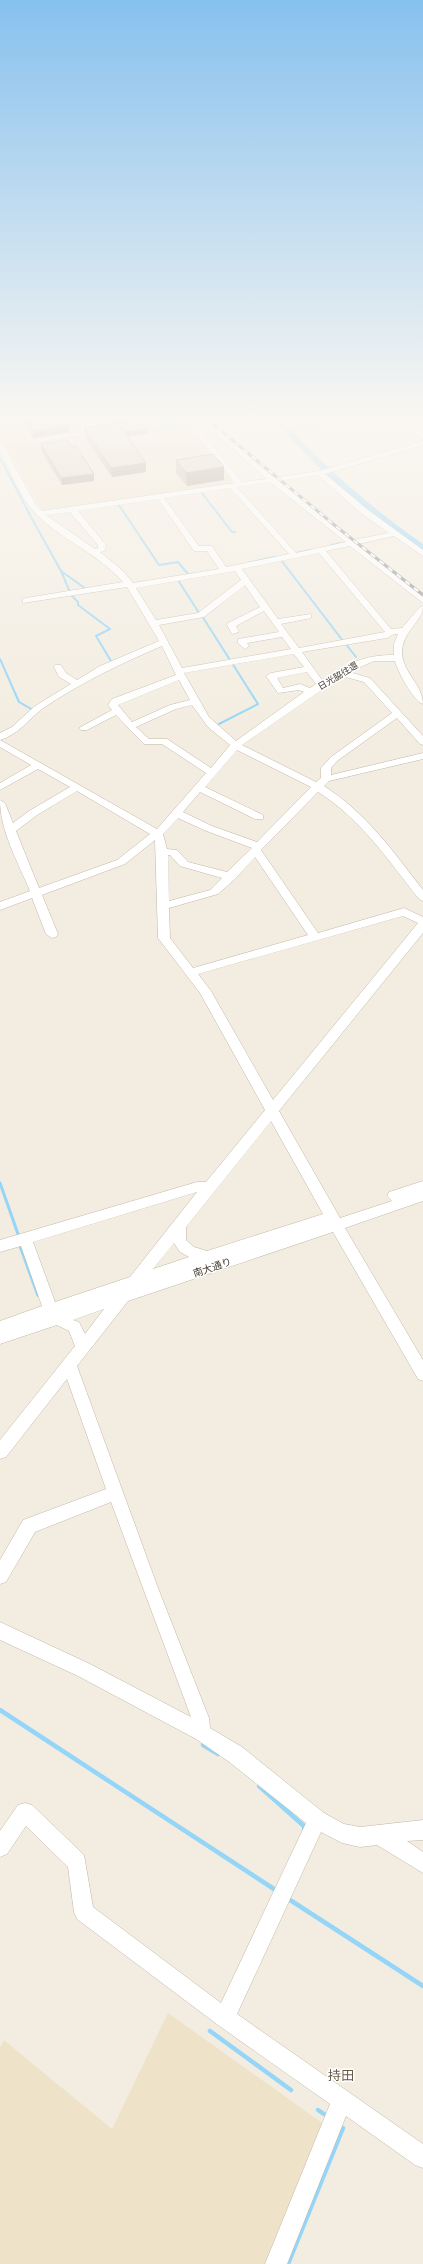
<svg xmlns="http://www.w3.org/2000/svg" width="423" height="2264" font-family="Inter,'Noto Sans JP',sans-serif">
<rect width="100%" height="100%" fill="#f3ede1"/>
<g fill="#eee2c9">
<polygon points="0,414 181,414 236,484 42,510 0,435"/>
<polygon points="278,414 377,414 301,436 298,436"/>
<polygon points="168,2013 325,2125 269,2264 0,2264 0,2047 4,2040 112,2129"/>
</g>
<polygon fill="#d0eda4" points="0,414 113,414 114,416 107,419 113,428 72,433 63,418 24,423 29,432 23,434 0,420"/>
<polygon fill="#95d5f8" points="141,414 171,414 179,425 179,430 154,433"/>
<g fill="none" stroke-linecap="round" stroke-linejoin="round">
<g stroke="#95d5f8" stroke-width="2">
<polyline points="0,458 30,515"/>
<polyline points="202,493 232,532 235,532"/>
<polyline points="119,505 159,565 178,562 188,574"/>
<polyline points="31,517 61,571 70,592"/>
<polyline points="331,545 341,543"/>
<polyline points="296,553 310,550"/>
<polyline points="281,560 343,641"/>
<polyline points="248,563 274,557"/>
<polyline points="61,571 86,589"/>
<polyline points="178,580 199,613"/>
<polyline points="74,595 71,595 78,602 78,605 110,629 96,636 111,661"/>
<polyline points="202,616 230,660"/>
<polyline points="345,643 356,657"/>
<polyline points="0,659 19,702 33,710"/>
<polyline points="219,724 258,704 232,663"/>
</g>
<g stroke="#95d5f8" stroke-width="3">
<polyline points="0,1183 18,1234"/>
<polyline points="20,1245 21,1249"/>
</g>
<polyline stroke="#95d5f8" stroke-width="3.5" points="21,1248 38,1295"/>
<g stroke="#95d5f8" stroke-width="4.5">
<polyline points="0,1710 277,1891"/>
<polyline points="203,1745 218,1754"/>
<polyline points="259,1786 305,1827 304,1829"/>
<polyline points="287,1898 423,1986"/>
<polyline points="210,2031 291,2090"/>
<polyline points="318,2110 324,2114"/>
<polyline points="288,2264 343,2128"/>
</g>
<path fill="#95d5f8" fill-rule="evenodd" d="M267,414H276C321,463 369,507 423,544V552L378,521L339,488Z"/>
<g stroke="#c2b7a6" stroke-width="1">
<g id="minor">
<path d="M180,414H187L242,482L267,479L193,414H200L274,478L319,471L423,441V445L325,474L368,510L423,550V556L394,536L358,544L423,596V603L350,546L326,551L391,629L402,628L420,607L423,606C423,622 402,631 402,653C403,673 423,685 423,704C413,701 397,670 395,661H374L349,672L370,678L423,736V745L420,744L397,718L337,761L331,768V775L423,753V759L329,781L324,786C366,813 393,851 423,890V901L419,899C388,860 361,819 318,792L261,850L318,933L404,908L423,917V933L279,1111L340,1218L392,1201L387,1196L389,1192L423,1181V1201L345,1228L423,1360V1381L418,1379L333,1232L128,1301L77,1366L158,1588L209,1718L210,1728L242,1747L324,1813L344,1824L360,1827L423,1820V1840L407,1841L423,1852V1873L377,1845L360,1847L342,1843L321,1832L237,2014L423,2144V2168L415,2165L346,2116L287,2264H265L330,2104L218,2025L77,1919L74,1912L68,1867L26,1826L7,1854L0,1857V1831L18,1805L25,1803L32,1805L84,1855L93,1907L221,2003L306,1823L228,1761L196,1739L78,1676L0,1640V1622L90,1664L191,1717L111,1502L35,1532L6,1582L0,1584V1560L23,1520L106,1489L67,1379L6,1457L0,1459V1440L75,1346L69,1331L57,1325L0,1344V1321L42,1306L21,1246L0,1252V1240L197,1182H206L265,1110L200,993L158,938L155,840L125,864L42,895L58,934L56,937L52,938L46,934L32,898L0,910V902L30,891C18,862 0,831 0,800L5,803L13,823L29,811L70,787L38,769L0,790V783L31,765L0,747V740L157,829L206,773L162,744H144L116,715L87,730H81L79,728L112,710L108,705L112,699L176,675L162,646C120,664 80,683 42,709C28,720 18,735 0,740V733L12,727L35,706L71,684L59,677L54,667L55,665H61L66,673L77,680L100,666L159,641L127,587L23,603V599L26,598L123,582C99,554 63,541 37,515C20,498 11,472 0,452V443L3,445L36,505L42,511L235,483ZM318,475L362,514L389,533L353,540L279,481ZM271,482V483L346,542L296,553L237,487ZM230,488L289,554L226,567L212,546H199L164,498ZM158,499L194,551H207L219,569L133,583L123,571L100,552L105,551L106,545L78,511ZM70,512L98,545V548L95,549L46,515ZM319,553L385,632L299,648L281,624L311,618V614L278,619L242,569ZM235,571L241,580L198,613L156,620L136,588ZM245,585L260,607L228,623L227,625L232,634L239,632L236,626L264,611L279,632L238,639V643L245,649L249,646L247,643L282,637L291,649L182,668L159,625L204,617ZM394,634H398L394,644V655C361,655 349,664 322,680L302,652L387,638ZM294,654L304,667L271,673L266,676L278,693L299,690L304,692L236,741L209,717L184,673ZM307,672L316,684L310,688L300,684L283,688L277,678ZM342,676L364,682L392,713L331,757L321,768V778L316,782L242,745ZM179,680L190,700L170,705L132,722L118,705ZM192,705L208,727L230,745L211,768L167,739H149L136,727L176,709ZM237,750L311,787L257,842L212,826L183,812L200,792L255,819H263V815L205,787ZM77,791L150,834L117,860L39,888L16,831L37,815ZM178,818L204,830L252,848L227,872L188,862L177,850L167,849L163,834ZM168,855H170L180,866L222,878L210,890L169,901ZM255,857L308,935L193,968L170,938L169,908L218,894L235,879ZM403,916L418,923L273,1100L211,991L198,974ZM271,1121L323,1214L207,1251L194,1247L186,1240V1227ZM197,1192L130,1277L55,1302L33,1242ZM174,1243L180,1252L189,1257L153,1269ZM104,1309L85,1334L79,1322L73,1320Z"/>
<polygon points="373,414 386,414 423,433 423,438 380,416 301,439 296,438"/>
<polygon points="100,415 103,417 102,418 87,431 102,429 105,431 104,432 35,442 32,440 77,432"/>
</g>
</g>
<use href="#minor" fill="#fff" fill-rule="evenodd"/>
<g stroke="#939393" stroke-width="3">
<polyline id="rail" points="201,414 338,528 423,595"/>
</g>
<use href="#rail" stroke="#fff" stroke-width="2" stroke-dasharray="5.5" stroke-linecap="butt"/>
</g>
<g fill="#bbae9e">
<polygon points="24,417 69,425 69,432 33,438 25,424"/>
<polygon points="114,418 147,428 148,432 145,434 127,436 146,463 146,472 112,477 84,436 84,428 115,423"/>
<polygon points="41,444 94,481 62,485 41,451"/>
<polygon points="176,460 224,480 187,486 176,473"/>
</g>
<g fill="#988d81">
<polygon points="69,425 69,432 33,438 33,431"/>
<polygon points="147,428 148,432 145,434 125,437 125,432"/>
<polygon points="146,463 146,472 112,477 111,468"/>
<polygon points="224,467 224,480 187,486 186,473"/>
<polygon points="94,474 94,481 62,485 61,478"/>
</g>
<g fill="#d9cab8" stroke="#988d81">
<polygon points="47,414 62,414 69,425 33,431 24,417"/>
<polygon points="139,415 147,428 145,429 125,432 121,426 126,425 126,423 117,421 114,418"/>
<polygon points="118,423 146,463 111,468 84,428"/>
<polygon points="67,440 71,447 76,446 94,474 61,478 41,444"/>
<polygon points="213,454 224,467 186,473 176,460"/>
</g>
<linearGradient id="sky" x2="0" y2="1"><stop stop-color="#87c1ee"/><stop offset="0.57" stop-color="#faf7f2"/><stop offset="1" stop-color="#faf7f2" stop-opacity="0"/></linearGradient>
<rect width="423" height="731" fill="url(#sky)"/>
<g text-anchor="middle" stroke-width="3" stroke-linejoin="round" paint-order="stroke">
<g font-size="9" fill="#453c31" stroke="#fff">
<text transform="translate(338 676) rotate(-31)" y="3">日光脇往還</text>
</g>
<g font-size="10" fill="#453c31" stroke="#fff">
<text transform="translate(212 1267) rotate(-19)" y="4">南大通り</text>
</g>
<g font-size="13" fill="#685947" stroke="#fff">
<text x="341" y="2080">持田</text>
</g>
</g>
</svg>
